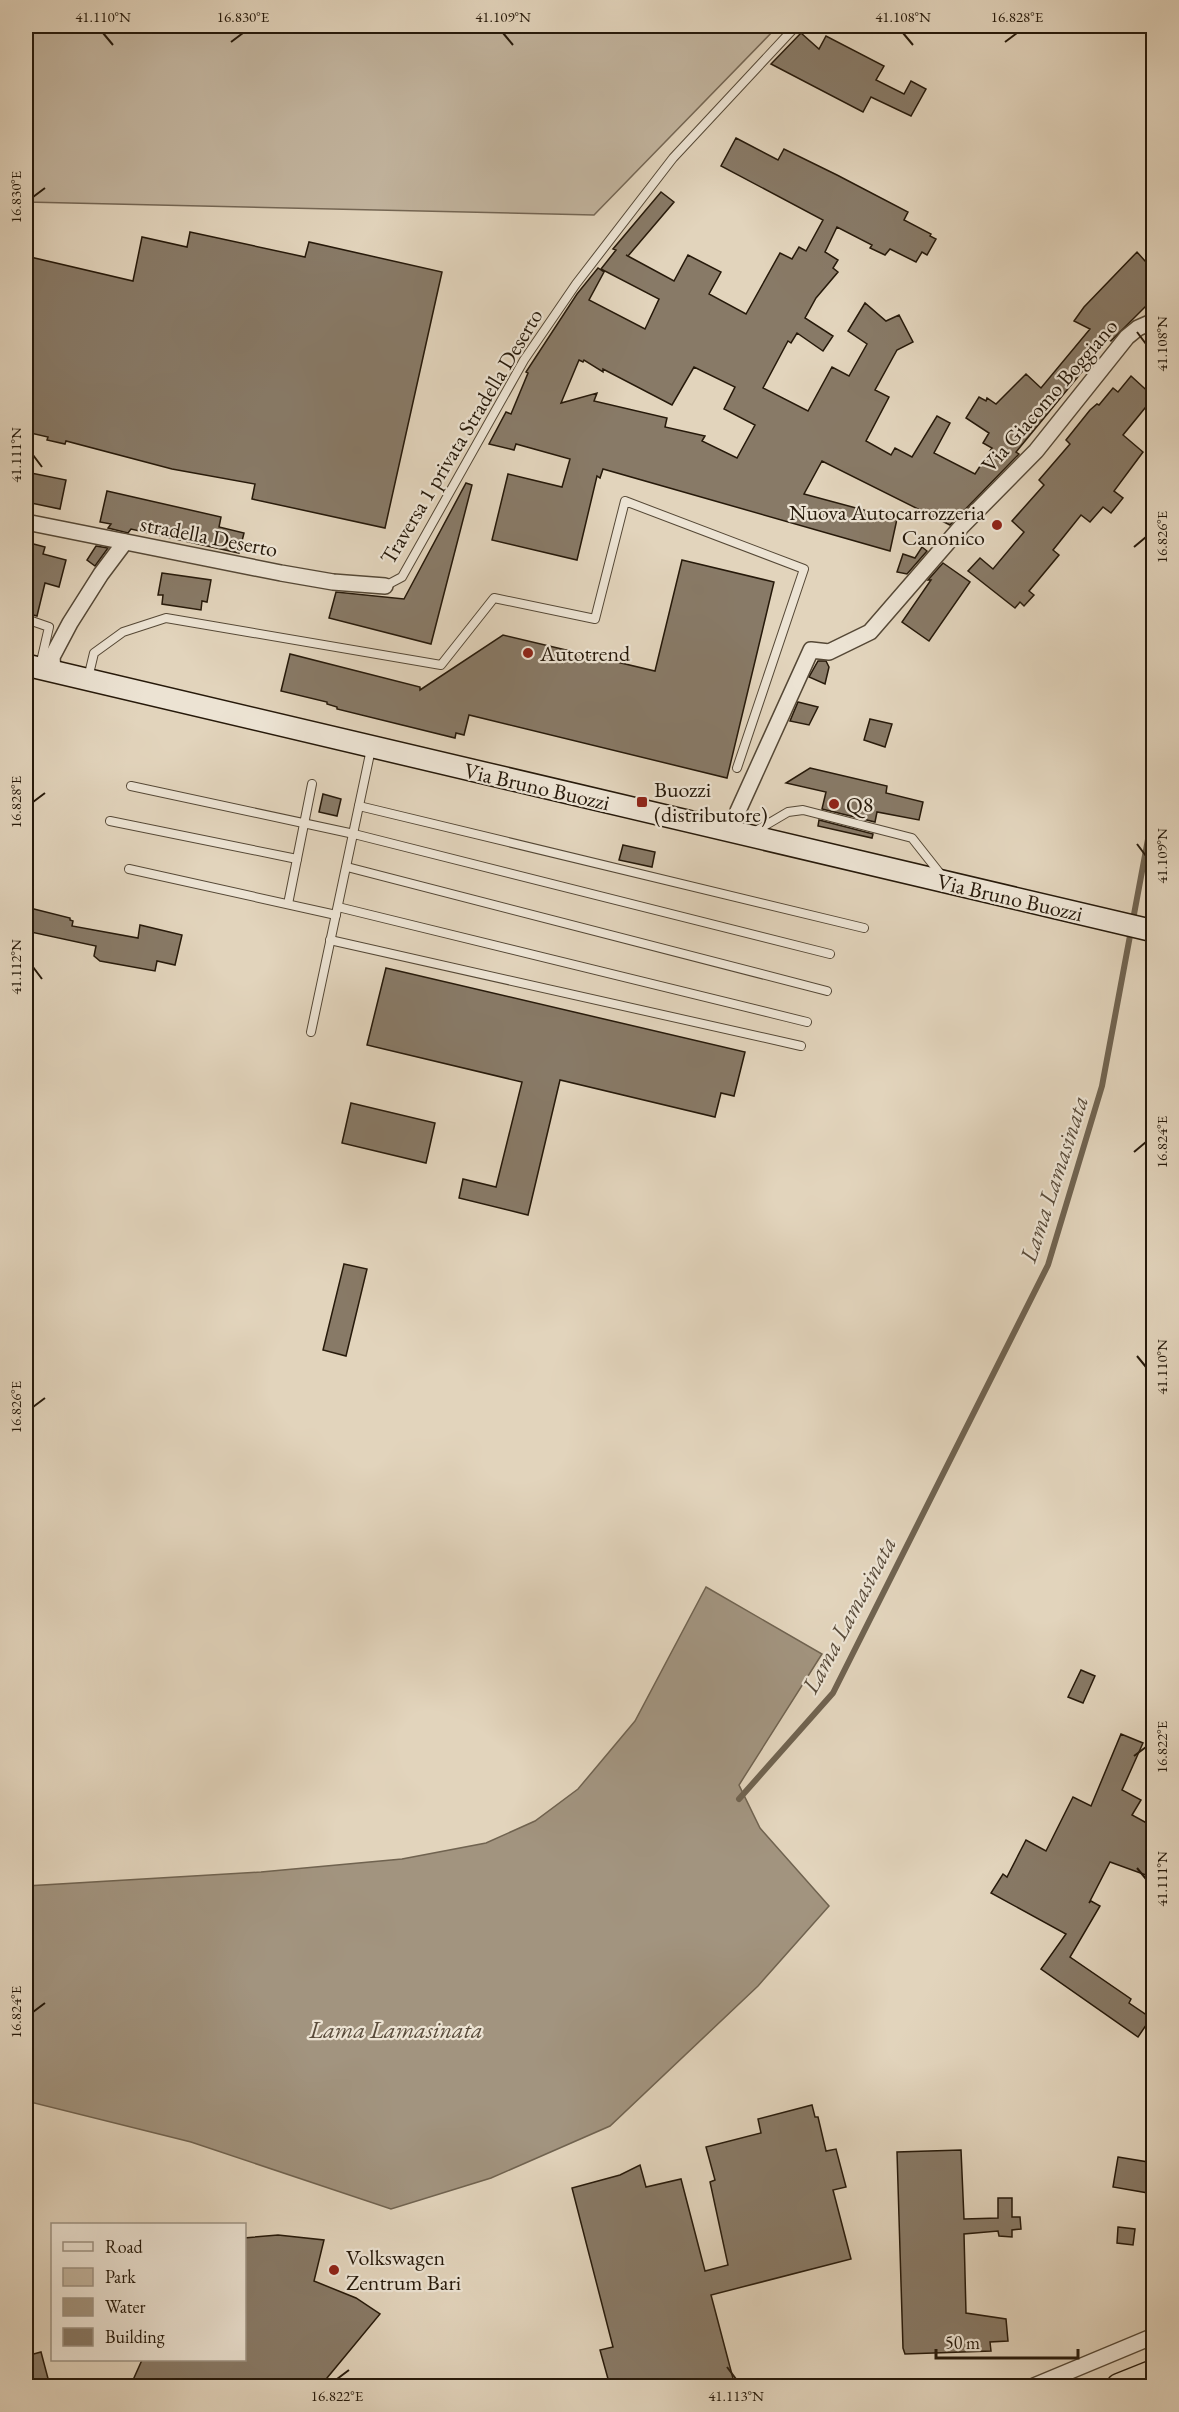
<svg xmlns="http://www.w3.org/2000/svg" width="1179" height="2412" font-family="'EB Garamond',serif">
<rect width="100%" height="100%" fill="#e2d4bc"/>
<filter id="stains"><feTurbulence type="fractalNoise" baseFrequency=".00333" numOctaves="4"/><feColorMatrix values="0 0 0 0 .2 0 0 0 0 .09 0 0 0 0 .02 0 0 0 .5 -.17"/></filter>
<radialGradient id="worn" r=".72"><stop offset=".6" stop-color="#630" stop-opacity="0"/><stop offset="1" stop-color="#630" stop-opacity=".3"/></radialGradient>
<polygon fill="#c2b49e" stroke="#746654" stroke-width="1.5" points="26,26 778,26 594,215 26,202"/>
<polygon fill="#a2947f" stroke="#706350" stroke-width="1.5" points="706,1587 822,1654 739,1785 760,1828 829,1906 758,1986 610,2126 491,2178 391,2209 191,2142 26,2101 26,1886 261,1872 402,1859 486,1843 535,1821 578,1789 635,1721"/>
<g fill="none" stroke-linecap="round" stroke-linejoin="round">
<polyline stroke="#706350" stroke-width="6" points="739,1799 833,1693 1048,1265 1102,1086 1154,807"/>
</g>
<g fill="#887a67" stroke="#26190a" stroke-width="1.5" fill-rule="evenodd">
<polygon points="801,33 819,49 826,36 884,66 876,80 904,94 911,81 926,89 911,116 871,97 863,112 771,64"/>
<path d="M736,138L778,160L784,149L837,175L908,212L904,220L931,234L930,236L936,239L927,255L922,252L916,262L890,249L885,255L870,248L872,245L837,227L825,252L838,260L833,268L838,272L816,298L805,318L833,336L823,351L797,333L791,343L788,341L763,388L808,411L832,367L849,376L867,344L848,331L865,303L886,321L899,315L913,342L897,350L875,390L889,397L866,441L891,455L895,448L912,457L937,416L950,423L934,453L975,474L992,448L983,443L989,433L966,418L979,397L986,401L987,398L996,404L1026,374L1041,388L1090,329L1074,321L1084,307L1137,252L1154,271V298L1111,341L1109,339L1016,452L1019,454L950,525L822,461L804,494L897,519L890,551L603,469L600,478L597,476L577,560L492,540L508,474L562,487L570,459L516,444L514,450L489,444L506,412L511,414L528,373L526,372L577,294L598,268L604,272L589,300L645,329L659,299L601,269L616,250L613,249L661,192L674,202L628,256L626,255L674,281L688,255L721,272L709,294L746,314L780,253L792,259L799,247L806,251L823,220L721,166ZM579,360L583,362L584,360L603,372V369L672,405L694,367L735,387L724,409L755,425L737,458L702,441L705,436L665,427L667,418L594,401L597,393L561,403Z"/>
<polygon points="190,232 305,257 309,242 442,272 385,528 252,499 255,484 172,469 66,441 65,444 47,440 48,437 26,432 26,256 133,281 142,237 187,247"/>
<polygon points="1131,376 1154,397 1123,435 1143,452 1114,491 1123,498 1111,513 1103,507 1090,522 1081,515 1053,550 1059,555 1029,591 1034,595 1024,606 1020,602 1015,608 968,571 980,558 993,569 1024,532 1012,521 1044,485 1039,480 1070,444 1066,440 1090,410 1097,404 1099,405 1113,388 1118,392"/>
<polygon points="26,472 66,480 60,509 26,502"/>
<polygon points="466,483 472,485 431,644 329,618 336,592 404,599"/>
<polygon points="107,491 221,517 219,527 244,533 239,553 131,529 128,533 108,528 111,524 100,522"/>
<polygon points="26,542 45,547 43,554 66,560 59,587 45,583 37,616 26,613"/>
<polygon points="96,546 108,548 95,566 87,560"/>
<polygon points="922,547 927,551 907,574 897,572 903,554 915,558"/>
<polygon points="682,560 774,582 727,778 469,715 464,735 456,733 455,738 337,709 337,707 327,704 327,702 281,691 290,654 420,687 420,690 503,635 655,671"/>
<polygon points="943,563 970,582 929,641 902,622 931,580 928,580"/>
<polygon points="162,573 211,580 207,602 202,601 201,610 162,604 163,595 158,595"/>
<polygon points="818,661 826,661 829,667 825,684 809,677"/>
<polygon points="798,702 818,707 809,725 790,721"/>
<polygon points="870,719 892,724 885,747 864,740"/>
<polygon points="810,768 887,786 886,793 923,802 919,820 877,812 875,822 822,809 826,792 786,783"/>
<polygon points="323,794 341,799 337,816 319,812"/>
<polygon points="819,820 873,834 872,838 818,826"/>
<polygon points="623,845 655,852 652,867 619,860"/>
<polygon points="26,907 70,918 70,920 73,921 72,926 138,938 140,925 182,935 175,965 157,961 155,971 100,961 94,956 96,946 26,931"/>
<polygon points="386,968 745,1052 734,1096 721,1093 715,1117 560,1080 528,1215 459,1198 463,1179 496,1187 522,1082 367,1045"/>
<polygon points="351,1103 435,1123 426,1163 342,1143"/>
<polygon points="344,1264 367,1269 346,1356 323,1350"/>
<polygon points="1081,1670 1095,1676 1083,1703 1068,1697"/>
<polygon points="1121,1734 1143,1743 1122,1790 1141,1800 1132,1815 1154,1827 1154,1878 1110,1862 1089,1903 1091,1901 1100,1906 1070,1957 1131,1999 1129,2003 1151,2018 1138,2037 1041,1969 1066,1934 991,1893 1003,1874 1007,1877 1026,1840 1046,1851 1073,1797 1091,1806"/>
<polygon points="812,2105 815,2117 818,2117 826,2151 836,2149 846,2187 833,2190 851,2259 711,2295 735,2386 610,2386 600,2350 613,2347 572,2188 620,2175 640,2165 646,2187 681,2179 705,2271 728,2265 710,2182 715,2180 706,2147 761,2133 758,2119"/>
<polygon points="961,2150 964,2219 998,2218 998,2198 1012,2198 1012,2217 1020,2217 1021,2229 1012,2230 1012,2237 999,2236 998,2231 964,2234 966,2313 1006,2319 1008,2341 990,2342 991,2351 905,2354 903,2348 897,2152"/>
<polygon points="1118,2157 1154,2163 1154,2194 1113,2187"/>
<polygon points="1118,2227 1135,2229 1133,2245 1117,2243"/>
<polygon points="278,2235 324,2240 314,2281 356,2298 380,2314 327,2378 329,2386 150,2386 133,2380 142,2360 244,2360 244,2238"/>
<polygon points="41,2352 50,2386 26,2386 26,2356"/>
</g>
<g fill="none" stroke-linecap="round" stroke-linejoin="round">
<g stroke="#554836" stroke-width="10">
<g id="service">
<polyline points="385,586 402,577 524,360 576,284 673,158 796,26"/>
<polyline points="26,619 49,627 40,666"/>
<polyline points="88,678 94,653 123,632 166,618 441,665 494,598 595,619 625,501 804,569 737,768"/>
<polyline points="131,786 354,834 830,954"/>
<polyline points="359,806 864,928"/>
<polyline points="110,821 297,859"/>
<polyline points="754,832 788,812 803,810 912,838 942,876"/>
<polyline points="347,867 827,991"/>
<polyline points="129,869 336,915"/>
<polyline points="288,904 312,784"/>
<polyline points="338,907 807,1022"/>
<polyline points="330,940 801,1046"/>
<polyline points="311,1032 371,749"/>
</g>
</g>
<g stroke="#554836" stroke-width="18">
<g id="minor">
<polyline points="26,522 281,573 333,582 385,586"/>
<polyline points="53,671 52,657 70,623 101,574 125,542"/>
<polyline points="732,831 738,811 811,650 829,652 870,632 961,527 1036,451 1127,337 1138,328 1154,321"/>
<polyline points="1034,2386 1154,2336"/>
</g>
</g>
<g stroke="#26190a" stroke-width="24">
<polyline id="secondary" points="26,665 1154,931"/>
</g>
<g stroke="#26190a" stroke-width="27">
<polyline id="trunk" points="1119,2386 1154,2372"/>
</g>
<use href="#service" stroke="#ece3d3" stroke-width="8"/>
<use href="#minor" stroke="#ece3d3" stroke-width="15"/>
<use href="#secondary" stroke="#ece3d3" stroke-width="21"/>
<use href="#trunk" stroke="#e2d4bc" stroke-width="24"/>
</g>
<path fill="none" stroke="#26190a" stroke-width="2" d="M103,33L113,45M503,33L513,45M903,33L913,45M231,42L243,33M1005,42L1017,33M33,197L45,188M1137,332L1146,344M33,455L42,467M1134,547L1146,537M33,802L45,793M1137,844L1146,856M33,967L42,979M1134,1152L1146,1142M1137,1356L1146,1367M33,1407L45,1398M1134,1756L1146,1747M1137,1868L1146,1879M33,2012L45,2003M727,2367L736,2379M337,2379L349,2370"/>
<g fill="#8f2418" stroke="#ece3d3" stroke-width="2">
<circle cx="997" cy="525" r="6"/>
<circle cx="528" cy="653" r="6"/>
<rect x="636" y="796" width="12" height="12" rx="3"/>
<circle cx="834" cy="804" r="6"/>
<circle cx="334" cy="2270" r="6"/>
</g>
<g text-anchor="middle" stroke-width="4.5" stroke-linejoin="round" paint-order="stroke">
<g font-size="22" fill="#26190a" stroke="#ece3d3">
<text transform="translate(1049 395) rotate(-49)" y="8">Via Giacomo Boggiano</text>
<text transform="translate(461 436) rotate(-59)" y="8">Traversa 1 privata Stradella Deserto</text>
<text transform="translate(209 536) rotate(11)" y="8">stradella Deserto</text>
<text transform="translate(537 786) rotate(13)" y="8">Via Bruno Buozzi</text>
<text transform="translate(1010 897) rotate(13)" y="8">Via Bruno Buozzi</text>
</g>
<g font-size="22" fill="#26190a" stroke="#ece3d3" text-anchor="start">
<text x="985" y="520" text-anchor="end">Nuova Autocarrozzeria<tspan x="985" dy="25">Canonico</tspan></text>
<text x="540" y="661">Autotrend</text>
<text x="654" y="797">Buozzi<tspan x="654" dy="25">(distributore)</tspan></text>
<text x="846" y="812">Q8</text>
<text x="346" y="2265">Volkswagen<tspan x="346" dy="25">Zentrum Bari</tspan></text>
</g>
<g font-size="24" font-style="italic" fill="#584a39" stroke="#ece3d3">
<text transform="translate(1054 1179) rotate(-72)" y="8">Lama Lamasinata</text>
<text transform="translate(849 1615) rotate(-62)" y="8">Lama Lamasinata</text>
<text x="396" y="2038">Lama Lamasinata</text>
</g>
</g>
<rect width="1179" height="2412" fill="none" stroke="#e2d4bc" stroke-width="66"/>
<rect x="51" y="2223" width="195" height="138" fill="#ece3d3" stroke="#9d9283" stroke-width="1.5"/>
<rect x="63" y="2242" width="30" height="9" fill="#ece3d3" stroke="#9d9283" stroke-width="1.5"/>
<text x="105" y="2253" font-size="18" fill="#26190a">Road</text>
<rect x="63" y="2268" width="30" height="18" fill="#c2b49e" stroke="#9d9283" stroke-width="1.5"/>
<text x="105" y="2283" font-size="18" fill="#26190a">Park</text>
<rect x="63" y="2298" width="30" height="18" fill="#a2947f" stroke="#9d9283" stroke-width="1.5"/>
<text x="105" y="2313" font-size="18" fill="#26190a">Water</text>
<rect x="63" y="2328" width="30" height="18" fill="#887a67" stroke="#9d9283" stroke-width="1.5"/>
<text x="105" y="2343" font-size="18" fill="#26190a">Building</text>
<path d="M936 2349v9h142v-9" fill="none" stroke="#26190a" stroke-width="3"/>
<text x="945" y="2349" font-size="18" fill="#26190a" stroke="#ece3d3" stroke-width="4.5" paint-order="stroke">50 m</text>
<rect x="33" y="33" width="1113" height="2346" fill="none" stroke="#26190a" stroke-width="2"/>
<g font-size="15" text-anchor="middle" fill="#26190a">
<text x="103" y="22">41.110°N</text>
<text x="243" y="22">16.830°E</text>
<text x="503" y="22">41.109°N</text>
<text x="903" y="22">41.108°N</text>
<text x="1017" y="22">16.828°E</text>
<text transform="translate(16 197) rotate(-90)" y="5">16.830°E</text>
<text transform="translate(1162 344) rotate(-90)" y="5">41.108°N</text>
<text transform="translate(16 455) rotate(-90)" y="5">41.111°N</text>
<text transform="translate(1162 537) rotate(-90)" y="5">16.826°E</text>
<text transform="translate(16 802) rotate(-90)" y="5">16.828°E</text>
<text transform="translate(1162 856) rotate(-90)" y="5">41.109°N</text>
<text transform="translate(16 967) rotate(-90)" y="5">41.112°N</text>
<text transform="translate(1162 1142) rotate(-90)" y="5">16.824°E</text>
<text transform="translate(1162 1367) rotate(-90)" y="5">41.110°N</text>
<text transform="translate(16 1407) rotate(-90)" y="5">16.826°E</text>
<text transform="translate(1162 1747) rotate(-90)" y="5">16.822°E</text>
<text transform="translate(1162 1879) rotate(-90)" y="5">41.111°N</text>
<text transform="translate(16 2012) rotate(-90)" y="5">16.824°E</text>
<text x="337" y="2401">16.822°E</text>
<text x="736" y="2401">41.113°N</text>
</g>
<rect width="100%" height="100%" filter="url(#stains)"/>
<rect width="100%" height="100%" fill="url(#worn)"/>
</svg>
